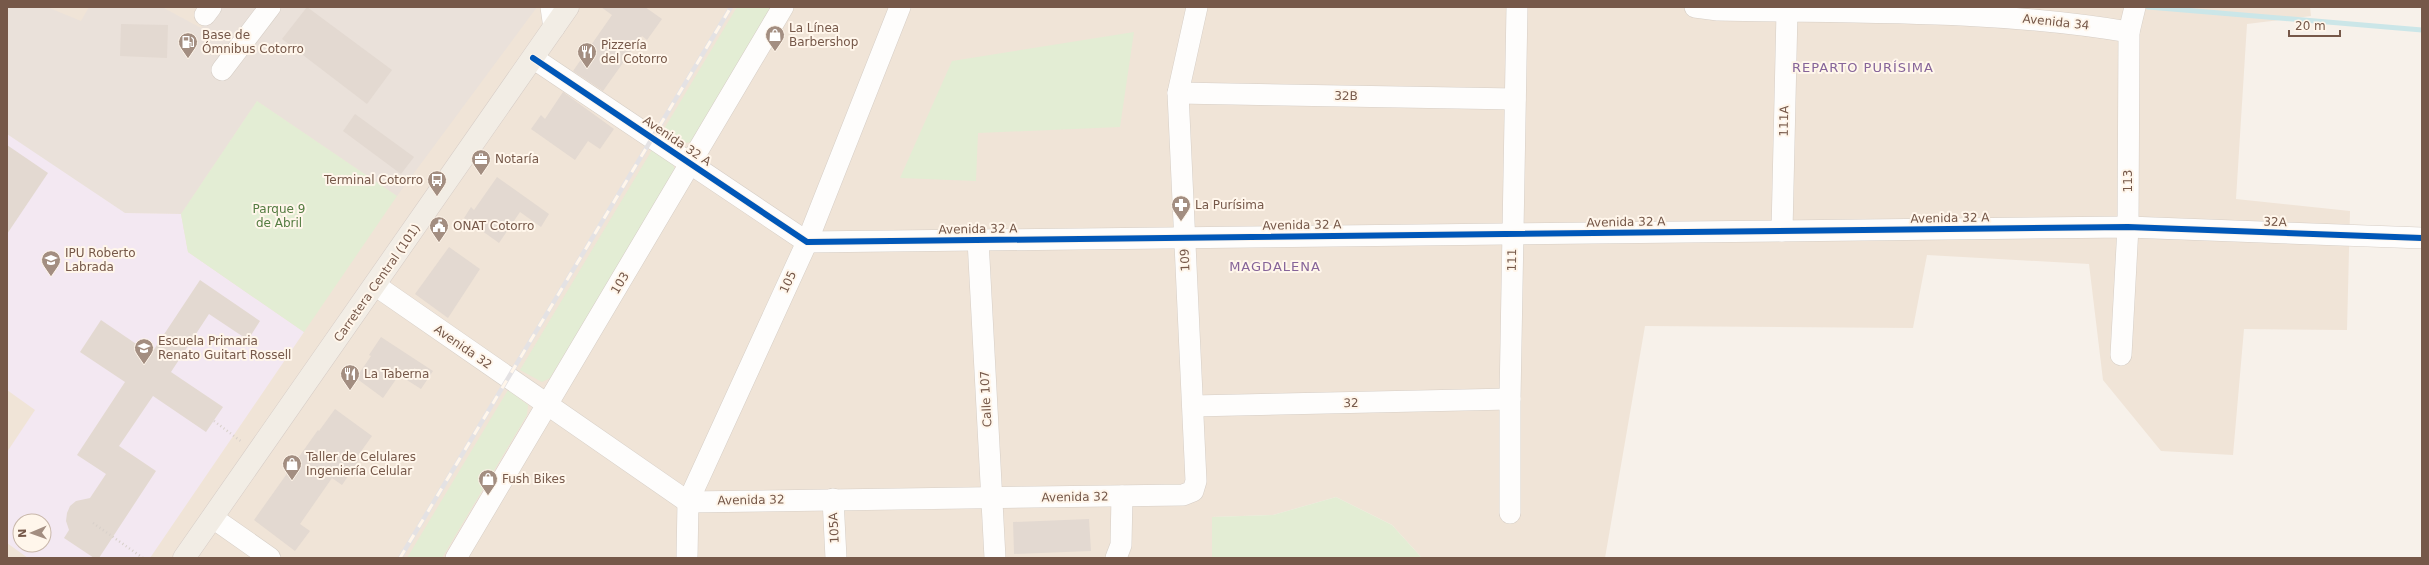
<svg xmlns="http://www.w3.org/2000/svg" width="2429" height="565" font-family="'DejaVu Sans',sans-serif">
<rect width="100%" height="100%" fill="#f7f1ea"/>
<path fill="#f0e4d7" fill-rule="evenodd" d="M7,7H2310L2311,16L2247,24L2236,199L2350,211L2347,330L2244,329L2233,455L2161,451L2103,380L2089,264L1927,255L1913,328L1645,326L1605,558H1422L1392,525L1336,497L1273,515L1212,517V558H7ZM20,521H44V545H20Z"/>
<polygon fill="#eae1da" points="7,7 47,7 81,21 89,7 162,7 201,28 216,7 537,7 397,196 257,101 181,214 125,213 7,136"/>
<path fill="#f3e8f2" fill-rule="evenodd" d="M7,134L125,213L181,214L188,252L304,332L150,558H28L7,543V452L35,410L7,390ZM20,521H44V545H20Z"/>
<g fill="#e3edd4">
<polygon points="737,7 775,7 692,142 685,143 664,129"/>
<polygon points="1134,32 1120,127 978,133 976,181 900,178 952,61"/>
<polygon points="257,101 397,196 304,332 188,252 181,214"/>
<polygon points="652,150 673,165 675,169 673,175 550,378 542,382 520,370"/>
<polygon points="508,390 528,405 527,415 442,558 407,558"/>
<polygon points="1336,497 1392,525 1422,558 1212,558 1212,517 1273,515"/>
</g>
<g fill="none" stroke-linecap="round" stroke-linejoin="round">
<polyline stroke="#cbe6e8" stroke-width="5" points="2148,7 2422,30"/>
</g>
<g fill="#e3d9d1">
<polygon points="307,7 392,70 367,104 282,39"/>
<polygon points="601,7 645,7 662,19 647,40 642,36 603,91 573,71 612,15"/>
<polygon points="121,24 168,25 167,58 120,56"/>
<polygon points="563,92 614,129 600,149 588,141 575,160 531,129 541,115 545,119"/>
<polygon points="355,114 414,157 401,174 343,131"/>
<polygon points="7,145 48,173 7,234"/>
<polygon points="497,177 549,214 541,227 520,212 499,243 464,218 471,207 474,210"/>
<polygon points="449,247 480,269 448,318 415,294"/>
<polygon points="200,280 260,321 248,340 209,314 171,372 223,407 206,432 153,396 119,446 156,471 99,558 94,558 64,538 69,530 66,521 67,513 70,506 76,501 90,498 106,474 77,455 125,382 80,352 101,320 151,354"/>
<polygon points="381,337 433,371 421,389 399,375 383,398 356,378 371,356 369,355"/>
<polygon points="335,409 372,436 357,457 360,459 342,485 332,478 300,524 310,531 295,551 254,520 318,430 319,431"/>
<polygon points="1089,519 1091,551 1014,554 1013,522"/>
</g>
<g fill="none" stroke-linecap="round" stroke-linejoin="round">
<g stroke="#d6cec6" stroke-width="22">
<g id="minor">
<polyline points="551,7 554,28"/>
<path d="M1695,7L1718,10C1855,13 1993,9 2129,32"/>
<polyline points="205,15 211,7"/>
<polyline points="533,58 807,242 2128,227 2422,238"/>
<polyline points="222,70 270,7"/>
<polyline points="1178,93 1515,99"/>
<polyline points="1782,231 1787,12"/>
<polyline points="978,240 995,558"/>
<polyline points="375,285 688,502 1183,495 1193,491 1196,481 1178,93 1197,7"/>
<polyline points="2121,355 2128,227 2129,32 2135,7"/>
<polyline points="1193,406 1510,399"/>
<polyline points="833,499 836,558"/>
<polyline points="1510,513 1510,399 1517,7"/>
<polyline points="213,518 270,558"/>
<polyline points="456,558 783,7"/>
<polyline points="687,558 688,502 807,242 900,7"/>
<polyline points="1116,558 1121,545 1122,496"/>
</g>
</g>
<g stroke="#d6ccc6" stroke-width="23">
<polyline id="major" points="184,558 568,7"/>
</g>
<g stroke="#d8d0ca" stroke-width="2.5" stroke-dasharray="1 3" stroke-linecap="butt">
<polyline points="214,421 242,442"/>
<polyline points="93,523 143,558"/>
</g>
<use href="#minor" stroke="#fefdfc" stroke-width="21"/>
<use href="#major" stroke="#f2ede5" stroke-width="22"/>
<g stroke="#e4e2e4" stroke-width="4.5">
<polyline id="rail" points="400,558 731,7"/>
</g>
<use href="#rail" stroke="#fff6eb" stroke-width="3" stroke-dasharray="9" stroke-linecap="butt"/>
<g stroke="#fff6eb" stroke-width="8">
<polyline id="cycleway" points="533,58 807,242 2128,227 2422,238"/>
</g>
<use href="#cycleway" stroke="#0057b8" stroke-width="6"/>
</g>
<defs>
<g id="shop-pin" transform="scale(1)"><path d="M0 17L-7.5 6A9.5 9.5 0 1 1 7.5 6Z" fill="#a38e81" stroke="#fff6eb"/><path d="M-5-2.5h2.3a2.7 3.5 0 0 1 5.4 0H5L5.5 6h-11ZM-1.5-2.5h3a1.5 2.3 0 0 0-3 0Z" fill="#fff"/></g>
<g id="fuel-pin" transform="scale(1)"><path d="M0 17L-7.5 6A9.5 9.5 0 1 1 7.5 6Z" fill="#a38e81" stroke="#fff6eb"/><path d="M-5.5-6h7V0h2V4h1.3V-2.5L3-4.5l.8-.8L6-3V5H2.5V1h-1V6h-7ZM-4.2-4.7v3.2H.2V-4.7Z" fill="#fff"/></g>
<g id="restaurant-pin" transform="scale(1)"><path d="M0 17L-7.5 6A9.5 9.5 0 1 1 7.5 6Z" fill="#a38e81" stroke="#fff6eb"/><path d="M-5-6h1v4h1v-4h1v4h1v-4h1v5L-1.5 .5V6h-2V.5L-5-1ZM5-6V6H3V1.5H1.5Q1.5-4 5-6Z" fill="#fff"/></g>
<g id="office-pin" transform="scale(1)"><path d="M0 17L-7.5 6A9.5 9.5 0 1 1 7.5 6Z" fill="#a38e81" stroke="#fff6eb"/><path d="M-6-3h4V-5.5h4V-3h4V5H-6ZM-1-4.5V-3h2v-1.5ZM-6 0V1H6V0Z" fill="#fff"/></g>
<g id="bus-pin" transform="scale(1)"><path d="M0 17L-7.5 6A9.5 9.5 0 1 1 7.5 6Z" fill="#a38e81" stroke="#fff6eb"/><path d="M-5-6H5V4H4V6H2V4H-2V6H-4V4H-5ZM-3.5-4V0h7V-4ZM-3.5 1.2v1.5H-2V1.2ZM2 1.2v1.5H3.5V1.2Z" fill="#fff"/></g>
<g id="pharmacy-pin" transform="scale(1)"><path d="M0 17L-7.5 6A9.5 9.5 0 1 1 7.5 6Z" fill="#a38e81" stroke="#fff6eb"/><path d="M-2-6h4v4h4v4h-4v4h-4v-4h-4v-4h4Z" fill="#fff"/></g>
<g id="civic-pin" transform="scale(1)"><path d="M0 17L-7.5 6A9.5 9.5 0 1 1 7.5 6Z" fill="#a38e81" stroke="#fff6eb"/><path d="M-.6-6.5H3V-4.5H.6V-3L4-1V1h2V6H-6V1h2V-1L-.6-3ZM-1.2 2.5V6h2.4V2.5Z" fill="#fff"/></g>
<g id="school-pin" transform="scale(1)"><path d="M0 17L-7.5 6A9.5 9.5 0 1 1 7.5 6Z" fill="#a38e81" stroke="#fff6eb"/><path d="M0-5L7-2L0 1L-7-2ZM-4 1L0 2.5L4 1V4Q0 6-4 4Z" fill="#fff"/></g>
</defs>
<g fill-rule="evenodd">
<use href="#shop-pin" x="775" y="35"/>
<use href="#fuel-pin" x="188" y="42"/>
<use href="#restaurant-pin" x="587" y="52"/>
<use href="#office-pin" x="481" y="159"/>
<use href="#bus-pin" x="437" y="180"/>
<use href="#pharmacy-pin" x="1181" y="205"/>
<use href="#civic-pin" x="439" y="226"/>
<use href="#school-pin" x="51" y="260"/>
<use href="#school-pin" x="144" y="348"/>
<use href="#restaurant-pin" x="350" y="374"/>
<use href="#shop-pin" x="292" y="464"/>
<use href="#shop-pin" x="488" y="479"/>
</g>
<g text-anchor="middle" stroke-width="4" stroke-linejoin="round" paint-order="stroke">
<g font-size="12" fill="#765849" stroke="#fff6eb">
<text transform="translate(2056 22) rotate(6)" y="4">Avenida 34</text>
<text transform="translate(1346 96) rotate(1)" y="4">32B</text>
<text transform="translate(1784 121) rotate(-89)" y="4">111A</text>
<text transform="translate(677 141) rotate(34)" y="4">Avenida 32 A</text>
<text transform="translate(2128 181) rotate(-90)" y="4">113</text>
<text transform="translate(1950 218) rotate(-1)" y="4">Avenida 32 A</text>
<text transform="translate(1626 222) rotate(-1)" y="4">Avenida 32 A</text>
<text transform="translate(2275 222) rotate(2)" y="4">32A</text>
<text transform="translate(1302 225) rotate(-1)" y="4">Avenida 32 A</text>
<text transform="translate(978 229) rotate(-1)" y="4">Avenida 32 A</text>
<text transform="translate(1185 260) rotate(-93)" y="4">109</text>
<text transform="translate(1512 260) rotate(-89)" y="4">111</text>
<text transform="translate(788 282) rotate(-65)" y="4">105</text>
<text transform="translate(377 283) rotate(-55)" y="4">Carretera Central (101)</text>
<text transform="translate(620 283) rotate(-59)" y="4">103</text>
<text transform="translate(463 347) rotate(35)" y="4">Avenida 32</text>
<text transform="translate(986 399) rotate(-93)" y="4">Calle 107</text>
<text transform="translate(1351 403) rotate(-1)" y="4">32</text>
<text transform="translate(1075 497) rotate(-1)" y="4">Avenida 32</text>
<text transform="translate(751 500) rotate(-1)" y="4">Avenida 32</text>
<text transform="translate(834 528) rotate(-93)" y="4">105A</text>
</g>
<g font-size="12" fill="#765849" stroke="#fff6eb" text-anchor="start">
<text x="789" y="32">La Línea<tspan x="789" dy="14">Barbershop</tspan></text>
<text x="202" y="39">Base de<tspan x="202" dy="14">Ómnibus Cotorro</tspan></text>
<text x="601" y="49">Pizzería<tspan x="601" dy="14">del Cotorro</tspan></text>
<text x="495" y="163">Notaría</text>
<text x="423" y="184" text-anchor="end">Terminal Cotorro</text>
<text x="1195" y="209">La Purísima</text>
<text x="453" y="230">ONAT Cotorro</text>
<text x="65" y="257">IPU Roberto<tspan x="65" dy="14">Labrada</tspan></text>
<text x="158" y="345">Escuela Primaria<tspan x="158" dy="14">Renato Guitart Rossell</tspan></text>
<text x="364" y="378">La Taberna</text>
<text x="306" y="461">Taller de Celulares<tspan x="306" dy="14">Ingeniería Celular</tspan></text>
<text x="502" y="483">Fush Bikes</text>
</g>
<g font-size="12" fill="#547c41" stroke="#fff6eb">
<text x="279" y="213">Parque 9<tspan x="279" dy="14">de Abril</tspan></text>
</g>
<g font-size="13" letter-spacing="1" fill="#866499" stroke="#fff6eb">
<text x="1863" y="72">REPARTO PURÍSIMA</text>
<text x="1275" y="271">MAGDALENA</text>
</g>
</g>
<rect width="2429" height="565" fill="none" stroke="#765849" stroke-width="16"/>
<g transform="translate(32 533) rotate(268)"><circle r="19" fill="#fff6eb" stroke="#c8b7aa"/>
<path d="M0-3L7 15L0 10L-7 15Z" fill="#a38e81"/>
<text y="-6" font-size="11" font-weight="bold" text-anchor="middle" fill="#765849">N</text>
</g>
<path d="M2289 30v6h51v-6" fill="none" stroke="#765849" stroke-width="2"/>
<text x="2295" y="30" font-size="12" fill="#765849" stroke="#fff6eb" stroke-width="3" paint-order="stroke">20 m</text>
</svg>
